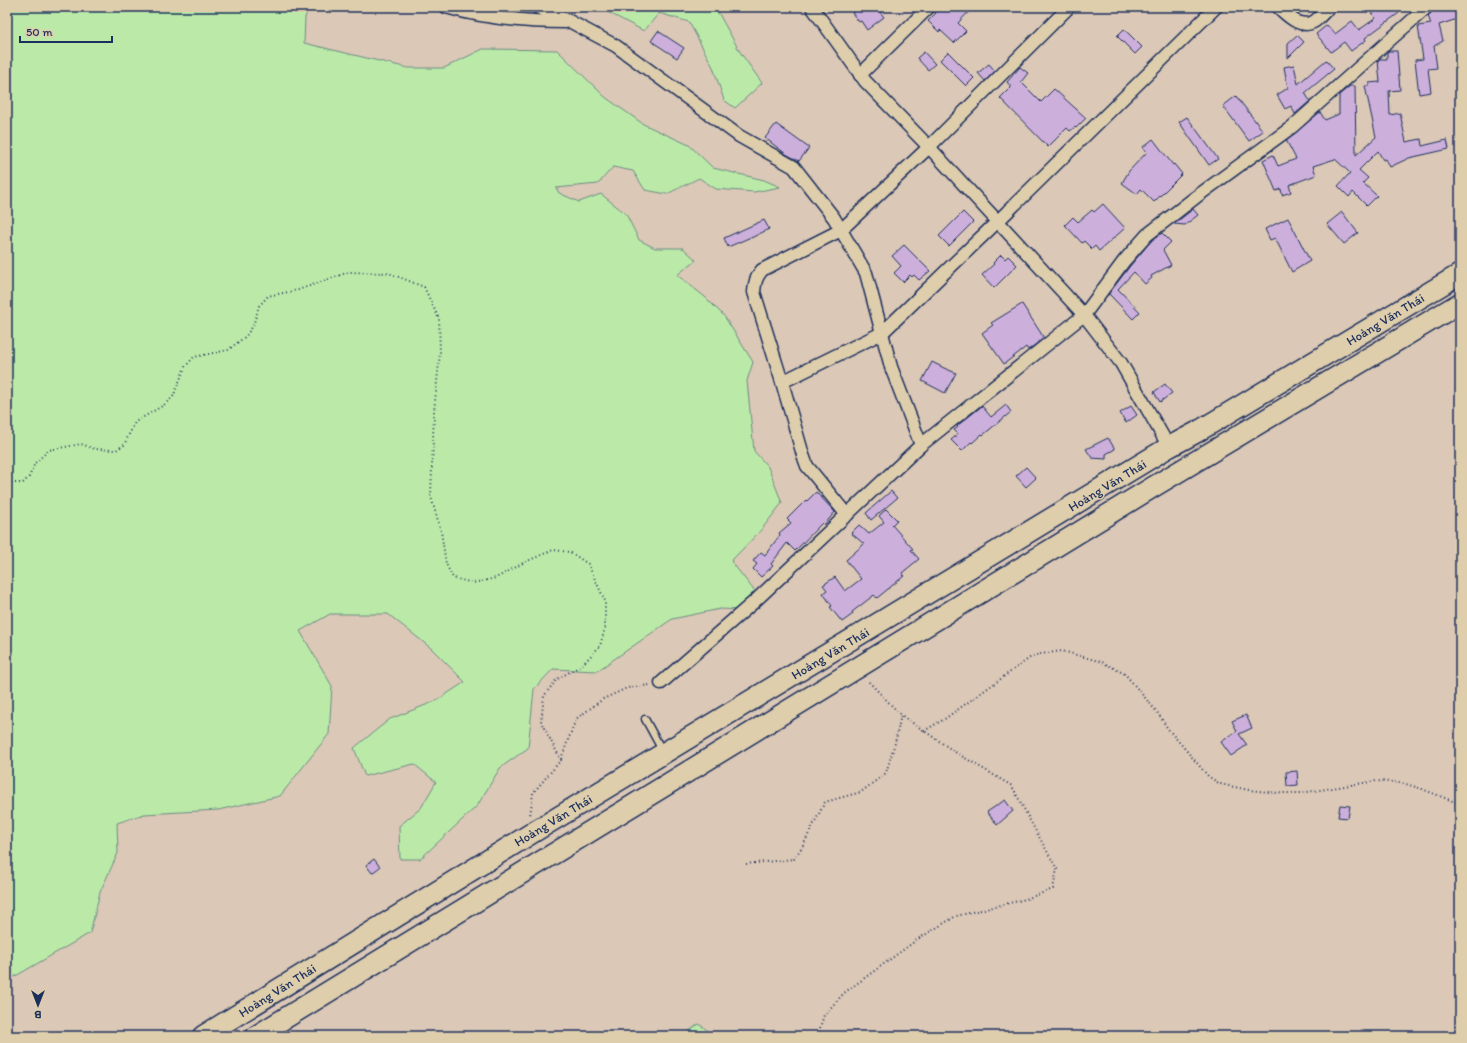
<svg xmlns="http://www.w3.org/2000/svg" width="1467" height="1043" font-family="Itim,sans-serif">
<rect width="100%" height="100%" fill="#dbc8b6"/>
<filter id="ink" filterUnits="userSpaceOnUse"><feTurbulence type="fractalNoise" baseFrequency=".025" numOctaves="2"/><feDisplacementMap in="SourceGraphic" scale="8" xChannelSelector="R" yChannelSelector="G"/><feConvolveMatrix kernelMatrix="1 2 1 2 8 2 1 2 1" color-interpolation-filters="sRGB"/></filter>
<g filter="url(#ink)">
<g fill="#bbeaa8" stroke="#6b8c83">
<polygon points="7,7 310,7 305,17 304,43 408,68 444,68 483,49 557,50 605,97 643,124 689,145 713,168 764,180 780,187 754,192 716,189 699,178 667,194 645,190 633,171 613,167 598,184 556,188 559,193 579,202 601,194 626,214 639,240 655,248 683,248 696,260 677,275 705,297 724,316 753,362 747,381 754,451 768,467 782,503 761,530 731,561 756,593 745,610 720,609 672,619 597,671 553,669 534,689 528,748 500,768 477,806 420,859 400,859 399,826 421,808 436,782 414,764 365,776 354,748 390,719 436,701 465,682 432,649 388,614 330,614 300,631 332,686 329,734 280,796 218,810 144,814 117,823 118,853 100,892 90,933 7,981"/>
<polygon points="598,7 715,7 740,52 762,83 735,108 724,100 713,67 689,22 659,13 644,31"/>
<polygon points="699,1024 715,1036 682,1036"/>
</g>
<g fill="#cdafdc" stroke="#1b2f5e">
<polygon points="861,7 876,7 884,17 867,30 861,21 859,22 852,13"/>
<polygon points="936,7 973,7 958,23 966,31 954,43 940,30 939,32 928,21 936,13 935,12"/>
<polygon points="1381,7 1394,7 1399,13 1365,38 1366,40 1351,51 1344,42 1331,52 1316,34 1327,25 1335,34 1352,21 1359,30 1376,18 1372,14"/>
<polygon points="1434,7 1460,7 1460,18 1439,25 1443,41 1434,46 1437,68 1428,69 1431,92 1419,94 1415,60 1423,59 1418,26 1431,24 1428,16 1432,12"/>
<polygon points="1124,29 1142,47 1135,54 1117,36"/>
<polygon points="658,31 684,48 677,58 651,41"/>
<polygon points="1297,35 1304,42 1288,58 1288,43"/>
<polygon points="1388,51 1397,51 1400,90 1389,91 1390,115 1400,113 1406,142 1421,139 1422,146 1447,140 1449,149 1409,158 1390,167 1386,159 1383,160 1378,151 1359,170 1368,178 1363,183 1377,196 1367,206 1353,192 1349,197 1338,186 1350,173 1335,159 1313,166 1316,175 1289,185 1291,192 1282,195 1281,189 1276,191 1263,160 1273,155 1278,166 1296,159 1286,140 1320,112 1325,120 1339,114 1339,95 1350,86 1355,86 1356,155 1376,137 1365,86 1369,86 1369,83 1380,82 1378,61 1379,59 1387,59 1387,53"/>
<polygon points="924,52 935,64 928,70 917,58"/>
<polygon points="948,52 974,78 966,86 940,60"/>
<polygon points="1326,60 1334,69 1305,93 1310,101 1295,114 1291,106 1285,109 1277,95 1288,88 1284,67 1294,65 1298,84"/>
<polygon points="989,64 995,71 985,81 978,73"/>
<polygon points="1020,67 1028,73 1021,82 1041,102 1054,89 1086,118 1076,128 1075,127 1070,131 1067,128 1048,147 1000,98 1011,87 1007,82"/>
<polygon points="1236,96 1263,131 1249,141 1223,106"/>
<polygon points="1187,117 1218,159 1209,165 1179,122"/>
<polygon points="776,124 809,148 799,161 786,154 765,138"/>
<polygon points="1153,139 1173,165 1174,164 1182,174 1154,202 1141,189 1137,194 1122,183 1129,171 1147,152 1143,147"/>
<polygon points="1103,204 1125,228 1099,251 1095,246 1092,249 1084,241 1082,243 1065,225 1073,217 1078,222 1092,210 1094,212"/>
<polygon points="1193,209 1198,215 1185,225 1174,224"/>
<polygon points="963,212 973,222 949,246 939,236"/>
<polygon points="1342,212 1358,233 1344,244 1327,224"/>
<polygon points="1288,218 1310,261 1292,272 1275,238 1270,240 1265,229"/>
<polygon points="764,220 769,229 751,238 751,237 728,247 724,238"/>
<polygon points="1162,233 1171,242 1163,250 1171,265 1151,276 1152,278 1145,284 1134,272 1118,289 1140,312 1133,319 1109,294 1107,296 1130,266 1152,240"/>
<polygon points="904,245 930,271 919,280 914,275 912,277 910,275 903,282 894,273 901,266 892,256"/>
<polygon points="1001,255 1005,259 1008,256 1017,265 994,288 982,275 994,264 993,263"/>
<polygon points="1022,304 1044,338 1028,350 1026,347 1004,364 982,333 993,325 991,323"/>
<polygon points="932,362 944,368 956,373 945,393 922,381"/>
<polygon points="1165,384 1172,393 1160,402 1154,392"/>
<polygon points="1006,405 1011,412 983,435 982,434 972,443 971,442 962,451 951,440 958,434 954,430 958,427 957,426 982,406 991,417"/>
<polygon points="1131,406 1137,415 1126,423 1120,413"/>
<polygon points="1108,438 1115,449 1106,454 1106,459 1092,458 1086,449"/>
<polygon points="1026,467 1036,478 1026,487 1016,476"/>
<polygon points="891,491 897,498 871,520 866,513"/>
<polygon points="816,492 835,512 824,525 822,523 795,551 787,543 771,564 773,566 761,577 753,569 757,564 753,561 761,552 765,555 780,535 779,533 791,523 787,519 806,500 807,501"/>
<polygon points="886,509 897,520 892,525 913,549 911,550 919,559 902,573 904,576 877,598 874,595 852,612 853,614 842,622 830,607 832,606 823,593 827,590 823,585 835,577 845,591 861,579 846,560 864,544 851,533 859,525 869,534 884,522 879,516"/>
<polygon points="1246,715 1252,728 1239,734 1247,745 1231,756 1221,742 1237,731 1232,721"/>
<polygon points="1297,771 1298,785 1287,786 1286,772"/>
<polygon points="1005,800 1013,811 997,825 987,812"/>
<polygon points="1340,805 1350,806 1348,818 1338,817"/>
<polygon points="374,859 380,867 372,873 366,865"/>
</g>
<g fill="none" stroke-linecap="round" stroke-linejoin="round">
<g stroke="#1b2f5e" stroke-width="9">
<polyline id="lane" points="645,719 663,752"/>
</g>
<g stroke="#1b2f5e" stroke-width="15">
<g id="street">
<path d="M446,7C484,18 526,22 566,22"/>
<polyline points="537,7 571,22 616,46 739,136 794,167 834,218 866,273 891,367 921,445"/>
<polyline points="812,7 865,81 929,147 1084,315 1121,363 1169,447"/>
<path d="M1278,7C1288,16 1301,30 1315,21C1320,17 1325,11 1329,7"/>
<polyline points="860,75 929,7"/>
<polyline points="782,382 882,333 998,221 1216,7"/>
<path d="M847,515L807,466L803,455L782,382L754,292C755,282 756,277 762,270L841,230L929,147L1069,7"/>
<polyline points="661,683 755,601 921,445 1084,315 1124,261 1147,235 1196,197 1292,127 1427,7"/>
</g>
</g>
<g stroke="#1b2f5e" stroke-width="23">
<g id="primary">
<polyline points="203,1036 532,833 1169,447 1197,432 1460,274"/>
<polyline points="256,1036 1153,487 1460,303"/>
</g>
</g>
<g stroke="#1b2f5e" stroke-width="2" stroke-dasharray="1 3" stroke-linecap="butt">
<polyline points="7,483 23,483 29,477 35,463 49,450 81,444 95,449 116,450 124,445 135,422 164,405 173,397 185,367 194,357 228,350 246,336 253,326 259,306 268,296 298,290 349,272 389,273 424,287 439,319 440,353 434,411 431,497 441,531 446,564 453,578 473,583 496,578 525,562 553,550 570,552 588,564 605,601 605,628 600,646 582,665 557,679 544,696 541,722 561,760 533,793 530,816"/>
<polyline points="924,731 946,718 1034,655 1062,651 1102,662 1125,674 1157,712 1168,729 1208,776 1220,784 1249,790 1278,793 1301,793 1376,781 1393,782 1406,784 1422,789 1460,804"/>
<polyline points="561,759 576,719 603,699 627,688 650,685"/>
<polyline points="746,864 794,859 802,847 825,802 861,792 886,773 895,743 901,715"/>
<polyline points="820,1036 820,1028 824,1015 844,993 918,939 956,916 1026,899 1053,889 1057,869 1033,826 1012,786 955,752 901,715 867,680"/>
</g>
<use href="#lane" stroke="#dfceac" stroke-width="6"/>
<use href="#street" stroke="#dfceac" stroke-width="12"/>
<use href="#primary" stroke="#dfceac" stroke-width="20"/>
</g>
</g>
<g text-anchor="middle" stroke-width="3" stroke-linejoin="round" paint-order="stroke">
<g font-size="13" fill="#1b2f5e" stroke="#dfceac">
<text transform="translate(1385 319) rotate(-31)" y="5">Hoàng Văn Thái</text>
<text transform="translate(1107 485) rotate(-31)" y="5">Hoàng Văn Thái</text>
<text transform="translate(830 653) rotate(-31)" y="5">Hoàng Văn Thái</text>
<text transform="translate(553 820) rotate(-31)" y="5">Hoàng Văn Thái</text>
<text transform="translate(277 990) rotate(-32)" y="5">Hoàng Văn Thái</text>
</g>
</g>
<rect width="1467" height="1043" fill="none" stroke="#dfceac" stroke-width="24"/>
<rect x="12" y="12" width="1443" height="1019" fill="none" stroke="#1b2f5e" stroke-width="1.5" filter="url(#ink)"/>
<g transform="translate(38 1005) rotate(180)" stroke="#dfceac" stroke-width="3" paint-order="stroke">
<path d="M0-3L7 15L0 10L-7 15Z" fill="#1b2f5e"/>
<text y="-6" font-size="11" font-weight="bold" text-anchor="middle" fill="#1b2f5e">B</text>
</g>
<path d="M20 36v6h92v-6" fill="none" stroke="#1b2f5e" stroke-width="2"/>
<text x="26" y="36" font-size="12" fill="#1b2f5e" stroke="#dfceac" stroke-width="3" paint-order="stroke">50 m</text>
</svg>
